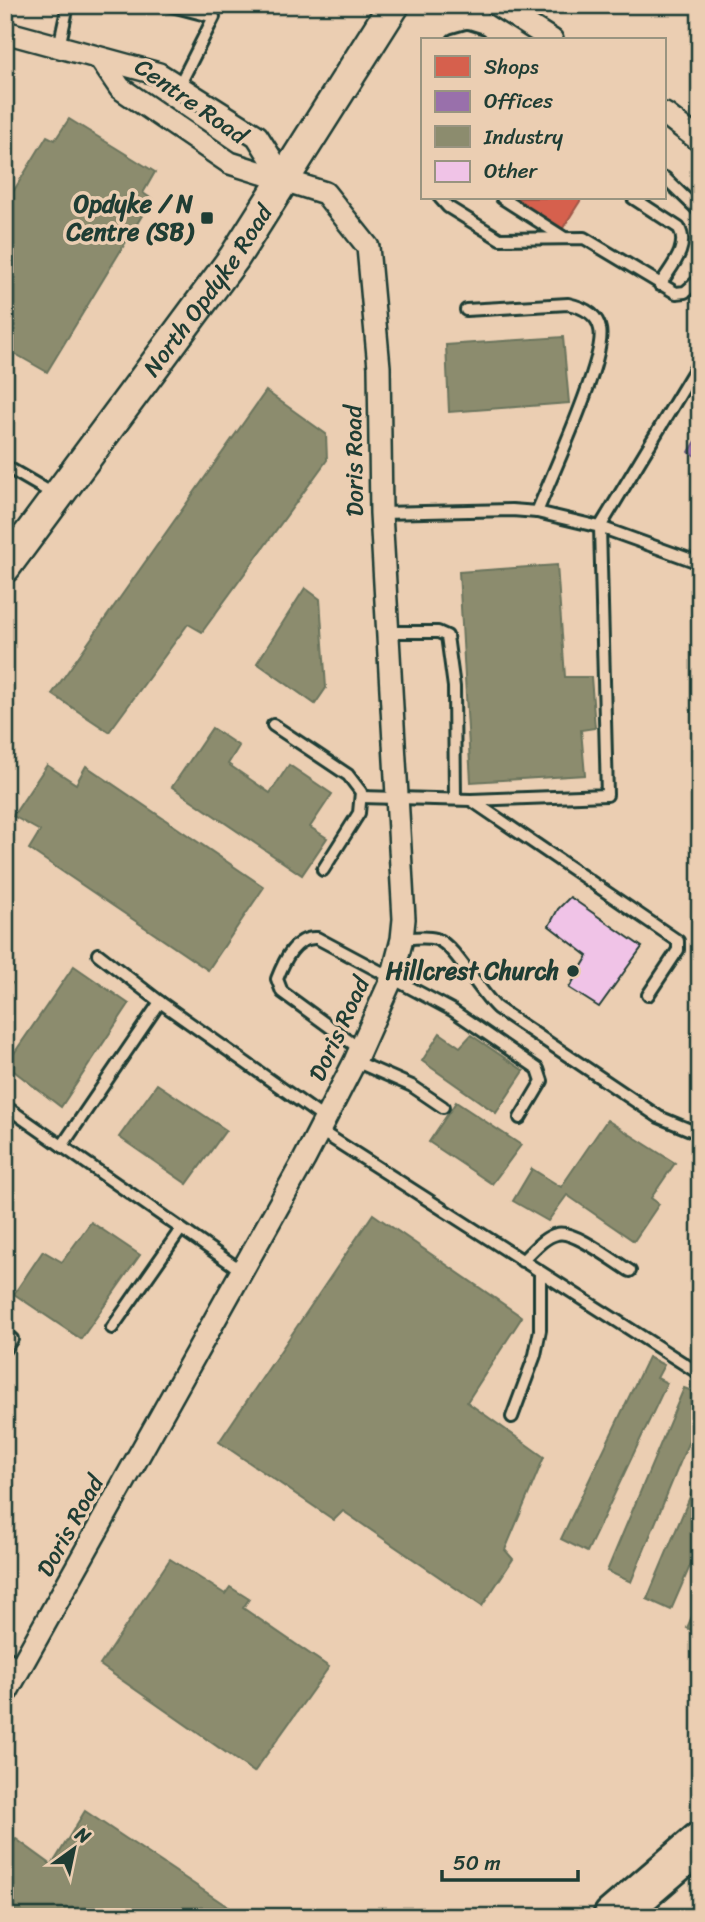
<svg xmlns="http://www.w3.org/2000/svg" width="705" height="1922" font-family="Sriracha,sans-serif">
<rect width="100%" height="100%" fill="#ebceb2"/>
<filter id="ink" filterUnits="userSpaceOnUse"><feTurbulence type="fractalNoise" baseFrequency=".0143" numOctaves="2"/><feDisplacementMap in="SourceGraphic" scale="14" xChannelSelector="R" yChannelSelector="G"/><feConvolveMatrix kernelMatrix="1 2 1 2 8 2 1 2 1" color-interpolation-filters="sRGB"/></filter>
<g filter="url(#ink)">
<polygon fill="#d6604d" stroke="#9f5646" stroke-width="2" points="509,198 582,198 561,231"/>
<polygon fill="#9970ab" stroke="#746187" stroke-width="2" points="700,435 700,459 689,452"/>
<g fill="#8c8c6e" stroke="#6b745d" stroke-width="2">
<polygon points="69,119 155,172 143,193 152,199 47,372 5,348 5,205 47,136 55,140"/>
<polygon points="563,337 569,403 449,412 446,345"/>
<polygon points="266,391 326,434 327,460 202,632 188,624 109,732 52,694"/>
<polygon points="557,565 565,677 591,677 595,728 581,730 585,775 471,782 459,572"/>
<polygon points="305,588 320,599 326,688 315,704 257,663"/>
<polygon points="212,728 239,746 228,764 270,793 289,765 332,794 310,827 327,838 302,875 172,787"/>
<polygon points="47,765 76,784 86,766 264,887 208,970 29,849 40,831 13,816"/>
<polygon points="74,966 129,1004 61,1107 6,1065"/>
<polygon points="5,979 12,983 5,994"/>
<polygon points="440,1033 460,1047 471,1035 524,1071 496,1113 422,1061"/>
<polygon points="157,1084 226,1130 187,1184 119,1137"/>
<polygon points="456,1102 521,1145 492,1184 429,1142"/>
<polygon points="607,1120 675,1163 651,1198 659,1204 634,1241 567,1195 548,1221 513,1201 532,1169 561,1187"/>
<polygon points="373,1214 522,1317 467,1402 544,1457 505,1550 513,1559 482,1606 343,1511 334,1520 219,1442"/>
<polygon points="91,1222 140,1255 81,1339 14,1294 43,1251 62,1262"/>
<polygon points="648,1357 664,1365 657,1378 667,1383 587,1552 561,1539"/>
<polygon points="684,1388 700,1394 700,1414 631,1582 607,1571"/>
<polygon points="700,1473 700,1543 671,1610 647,1599"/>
<polygon points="170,1559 225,1594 230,1587 249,1599 243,1608 329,1667 254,1772 100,1665"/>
<polygon points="700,1598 700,1634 687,1628"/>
<polygon points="85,1811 243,1917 5,1917 5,1855 16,1839 52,1865"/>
</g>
<polygon fill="#f0c3e7" stroke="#1f3d34" stroke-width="2" points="570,897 642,947 599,1007 569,988 588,956 549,926 558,909"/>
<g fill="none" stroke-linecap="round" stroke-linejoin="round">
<g stroke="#1f3d34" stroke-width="16">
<g id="lane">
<polyline points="168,5 214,17 179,86"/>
<polyline points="453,40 467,36 480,40"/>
<polyline points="59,47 68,5"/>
<polyline points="665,178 700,212"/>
<polyline points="440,198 448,207 500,239 584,238 676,293 685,292 700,279"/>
<polyline points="502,198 563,237"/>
<path d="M633,198L679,228C690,248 670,268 660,285"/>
<path d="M466,310L568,304C582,307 597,313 600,329C607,357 550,479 537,512"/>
<polyline points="5,466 55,495"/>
<polyline points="381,513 512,510 537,512 600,527 700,361"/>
<polyline points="387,632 438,632 447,636 454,687 455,799"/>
<polyline points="273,725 348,775 361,792 359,813 323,870"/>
<polyline points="361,797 471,800 607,795 600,527 700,563"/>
<polyline points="471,800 678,941 678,950 648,995"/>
<path d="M402,939C413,938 425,936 436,939C454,944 479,992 497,1008L659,1117L700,1134"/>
<polyline points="98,954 160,1002"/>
<path d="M360,1049L282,992L277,979C284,961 295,936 317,938L452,1010L538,1069L542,1081L520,1118"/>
<polyline points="355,1061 412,1086 443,1107"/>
<polyline points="5,1106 62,1146"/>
<polyline points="319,1130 700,1374"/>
<path d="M522,1261C532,1252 543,1237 557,1234C573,1229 615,1262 630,1271"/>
<polyline points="242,1271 62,1146 160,1002 325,1119"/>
<polyline points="112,1328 181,1229"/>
<polyline points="5,1349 12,1339"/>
<polyline points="512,1417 535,1355 540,1330 540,1274"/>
<polyline points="5,1656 22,1665"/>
</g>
</g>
<g stroke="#1f3d34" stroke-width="26">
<g id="street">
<polyline points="497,5 552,40"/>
<polyline points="5,32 159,74 257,136 284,179"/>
<polyline points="665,114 700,141"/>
<polyline points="5,1695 304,1160 355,1061 392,978 402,939 404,919 381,513 379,367 368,247 325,193 230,163 120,88 101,60"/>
</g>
</g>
<g stroke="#1f3d34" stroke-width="35">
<g id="secondary">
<path id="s1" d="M5,567L234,258L394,5"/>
</g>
</g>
<g stroke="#1f3d34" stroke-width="44">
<polyline id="highway" points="613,1917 700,1842"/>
</g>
<use href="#lane" stroke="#ebceb2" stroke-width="10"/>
<use href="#street" stroke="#ebceb2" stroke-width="21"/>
<use href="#secondary" stroke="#ebceb2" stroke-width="30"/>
<use href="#highway" stroke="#ebceb2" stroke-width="38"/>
</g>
</g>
<g fill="#1f3d34" stroke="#ebceb2" stroke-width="2.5">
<rect x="200" y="211" width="14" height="14" rx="3.5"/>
<circle cx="573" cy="971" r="7"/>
</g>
<g text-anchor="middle" stroke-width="7" stroke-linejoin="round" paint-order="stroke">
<g font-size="24" fill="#1f3d34" stroke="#ebceb2">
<text transform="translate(191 101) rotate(35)" y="8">Centre Road</text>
<text dy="8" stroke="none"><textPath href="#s1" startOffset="343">North Opdyke Road</textPath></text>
<text transform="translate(354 461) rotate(-91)" y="8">Doris Road</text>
<text transform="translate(339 1029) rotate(-65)" y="8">Doris Road</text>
<text transform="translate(70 1526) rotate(-61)" y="8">Doris Road</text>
</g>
<g font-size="24" font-weight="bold" fill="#1f3d34" stroke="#ebceb2" text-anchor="end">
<text x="193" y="212">Opdyke / N<tspan x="193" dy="28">Centre (SB)</tspan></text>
<text x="559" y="979">Hillcrest Church</text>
</g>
</g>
<rect width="705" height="1922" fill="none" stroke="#ebceb2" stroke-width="28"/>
<rect x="14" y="14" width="677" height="1894" fill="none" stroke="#1f3d34" stroke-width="2.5" filter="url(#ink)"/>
<rect x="421" y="38" width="245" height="161" fill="#ebceb2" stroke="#999480" stroke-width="2"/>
<rect x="435" y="56" width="35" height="21" fill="#d6604d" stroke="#999480" stroke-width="2"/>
<text x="484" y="74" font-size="21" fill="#1f3d34">Shops</text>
<rect x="435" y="91" width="35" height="21" fill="#9970ab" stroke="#999480" stroke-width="2"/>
<text x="484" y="108" font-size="21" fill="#1f3d34">Offices</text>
<rect x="435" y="126" width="35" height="21" fill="#8c8c6e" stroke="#999480" stroke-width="2"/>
<text x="484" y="144" font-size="21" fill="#1f3d34">Industry</text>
<rect x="435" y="161" width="35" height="21" fill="#f0c3e7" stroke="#999480" stroke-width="2"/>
<text x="484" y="178" font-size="21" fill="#1f3d34">Other</text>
<g transform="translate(74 1849) rotate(33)" stroke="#ebceb2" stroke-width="5" paint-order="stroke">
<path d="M0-5L12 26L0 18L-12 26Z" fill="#1f3d34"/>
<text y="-10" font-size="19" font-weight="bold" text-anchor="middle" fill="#1f3d34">N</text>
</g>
<path d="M442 1870v10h136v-10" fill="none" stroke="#1f3d34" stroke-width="3.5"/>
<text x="453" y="1870" font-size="21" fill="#1f3d34" stroke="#ebceb2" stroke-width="5" paint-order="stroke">50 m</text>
</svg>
